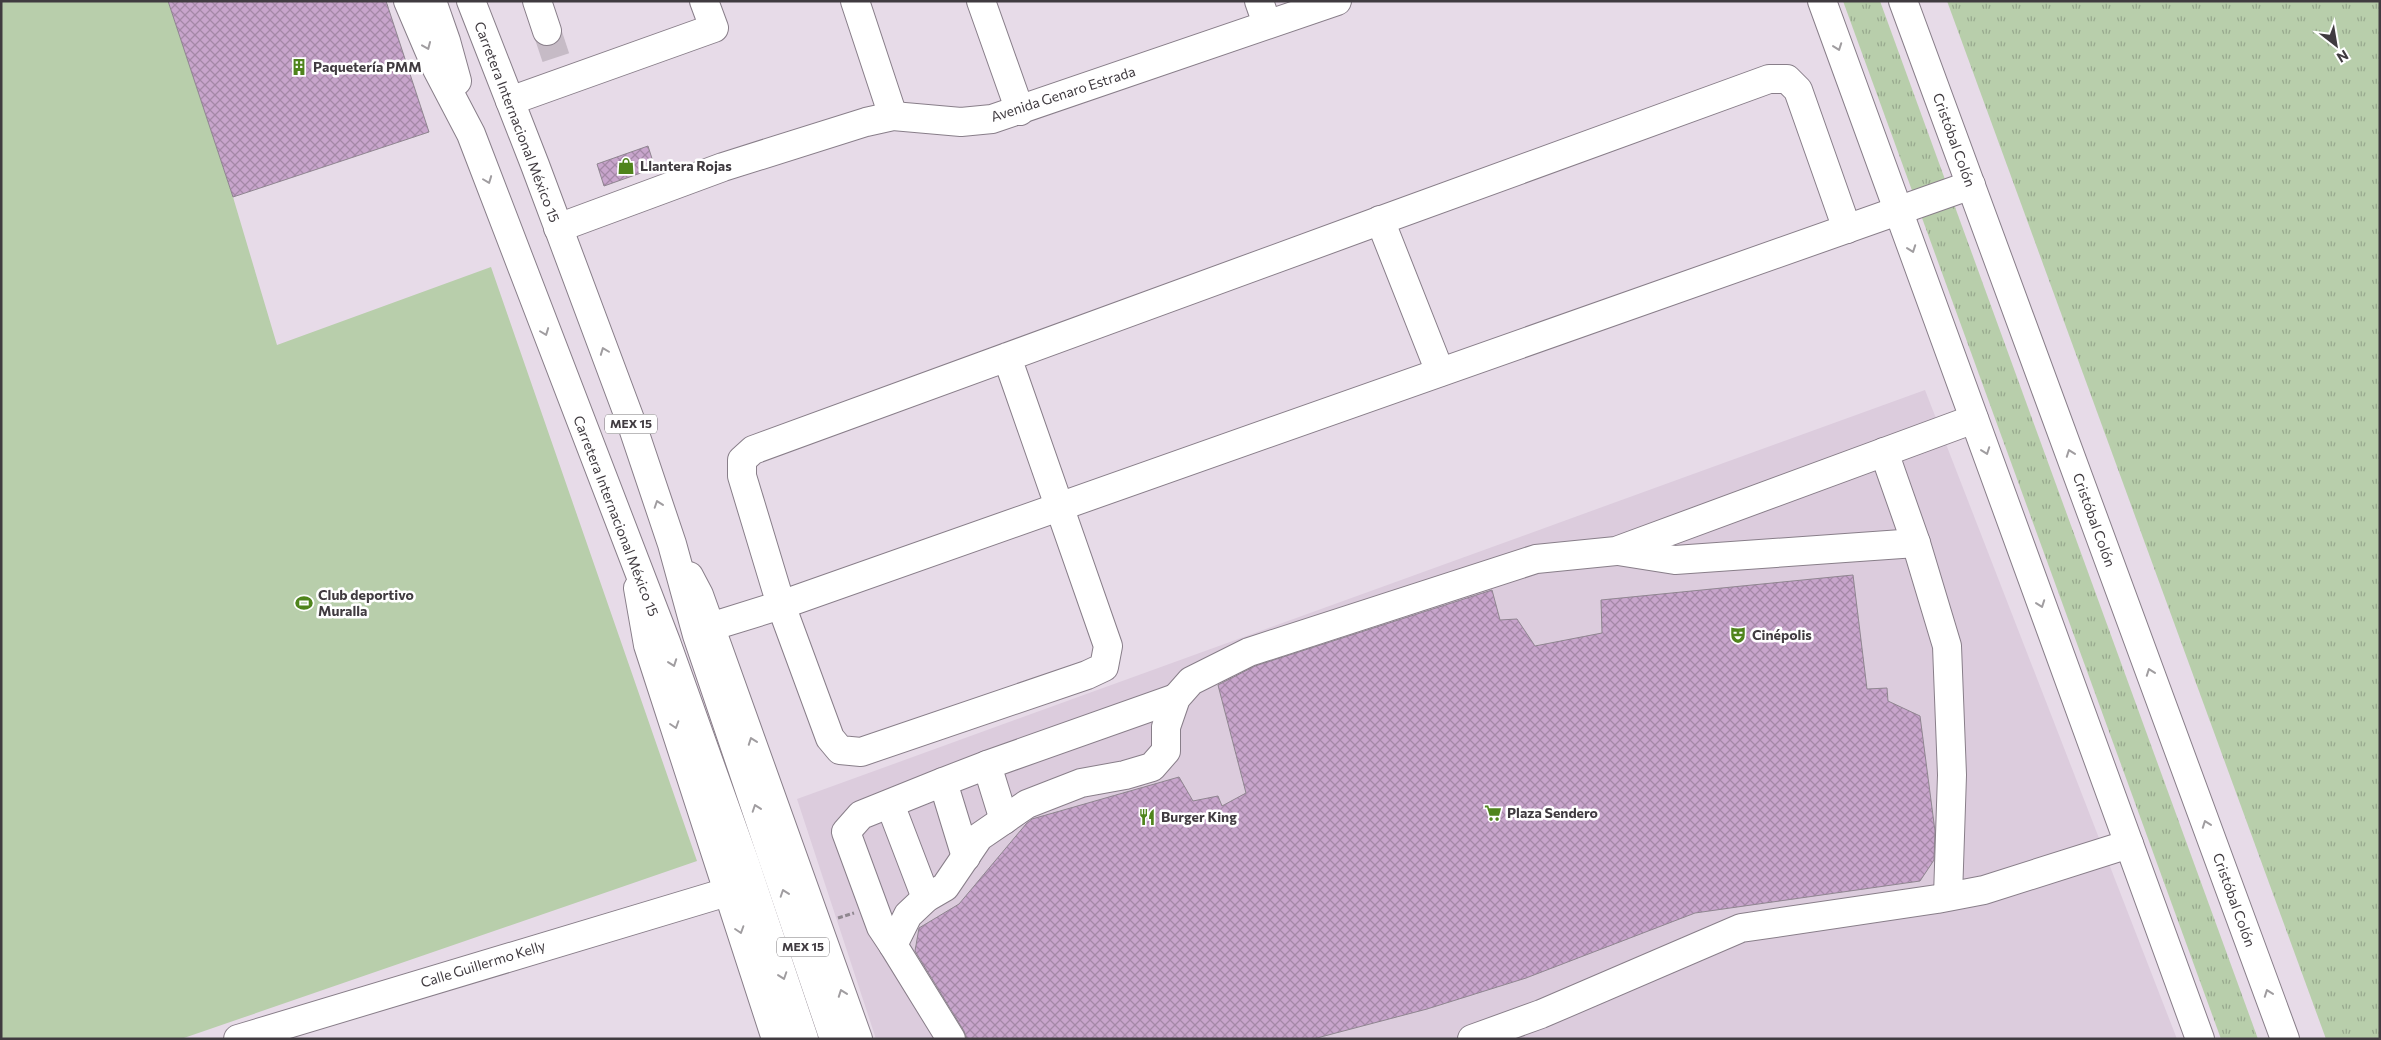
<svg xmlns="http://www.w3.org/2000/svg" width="2381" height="1040" font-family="Commissioner,sans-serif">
<defs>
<pattern id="grass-tufts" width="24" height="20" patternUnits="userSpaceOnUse" patternTransform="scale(1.25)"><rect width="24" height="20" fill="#b8ceab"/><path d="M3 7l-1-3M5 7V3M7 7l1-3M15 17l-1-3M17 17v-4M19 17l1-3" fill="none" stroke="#97a88d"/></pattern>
<pattern id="building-cross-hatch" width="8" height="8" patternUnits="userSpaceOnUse" patternTransform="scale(1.25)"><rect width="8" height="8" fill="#c8a5cc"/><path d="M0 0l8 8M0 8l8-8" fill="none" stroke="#a488a7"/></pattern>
</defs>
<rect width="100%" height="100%" fill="#e7dbe8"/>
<polygon fill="#dcccdd" points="1925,390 2177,1039 876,1039 797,799"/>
<g fill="url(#grass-tufts)">
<polygon points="1843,1 1880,1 2258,1039 2221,1039"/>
<polygon points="1947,1 2380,1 2380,1039 2326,1039"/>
</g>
<polygon fill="#b8ceab" points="1,1 168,1 233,197 277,345 491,267 697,861 181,1039 1,1039"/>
<g fill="url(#building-cross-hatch)" stroke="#8f8590">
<polygon points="168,1 386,1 429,132 233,197"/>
<polygon points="648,146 655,168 604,186 597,164"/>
<polygon points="1853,575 1867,689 1887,688 1888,701 1920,716 1935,831 1934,860 1920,881 1695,913 1526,978 1427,1009 1313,1039 967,1039 964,1031 915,951 919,928 959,904 1026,824 1032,819 1179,777 1193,801 1218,796 1222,806 1246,793 1218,685 1255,666 1492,590 1500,620 1517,619 1535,646 1602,633 1601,600"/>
</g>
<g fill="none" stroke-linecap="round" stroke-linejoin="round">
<polyline stroke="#c6bbc6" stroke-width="28" stroke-dasharray="28 14" stroke-linecap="butt" points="547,31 557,61"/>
<g stroke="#887e89" stroke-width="30">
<g id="minor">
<polyline points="537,1 547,31"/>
<polyline points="855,1 893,116"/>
<polyline points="981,1 1020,111"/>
<polyline points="1259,1 1267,24"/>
<polyline points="1822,1 2200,1039"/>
<polyline points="1903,1 2285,1039"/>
<polyline points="510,101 714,28 704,1"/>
<polyline points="1380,220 1440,372"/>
<polyline points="558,228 723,167 866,122 893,116 961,122 992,119 1337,1"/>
<path d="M1007,357L1108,646L1104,667L1087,675L861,752L840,750L830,738L781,605L742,476V460L753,450C1092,326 1430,202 1769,79H1787L1798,90L1847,229"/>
<polyline points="1884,452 1916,543 1947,646 1952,775 1948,896"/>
<polyline points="1618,551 1675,560 1916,543"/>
<polyline points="710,627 781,605 1971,185"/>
<polyline points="890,804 926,898"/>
<polyline points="1004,820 987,765 1176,698"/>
<polyline points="966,857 943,782 987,765"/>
<polyline points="893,945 881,927 846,832 861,815 943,782"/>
<polyline points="238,1039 727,892"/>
<polyline points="951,1039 893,945 908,915 926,898 945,887 979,837 1027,804 1081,783 1125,775 1152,767 1166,751 1166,727 1176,698 1191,681 1249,652 1536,559 1616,551 1974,419"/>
<polyline points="1472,1039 1541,1014 1741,928 1937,899 1984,890 2129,844"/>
</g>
</g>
<g stroke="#887e89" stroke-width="30">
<g id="major">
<polyline points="689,576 699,595 858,1039"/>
<polyline points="638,588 648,645 776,1039"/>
</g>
</g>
<g stroke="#887e89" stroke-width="30">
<g id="highway">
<polyline points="408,1 437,69 471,134 666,642 745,863 804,1039"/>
<polyline points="432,1 446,41 457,81"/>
<polyline points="471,1 535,165 631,422 672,544 697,635 834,1039"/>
</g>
</g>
<polyline stroke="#8f878f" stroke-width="3" stroke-dasharray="5 2.5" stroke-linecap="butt" points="838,918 854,913"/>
<use href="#minor" stroke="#fff" stroke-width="28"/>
<use href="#major" stroke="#fff" stroke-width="28"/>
<use href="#highway" stroke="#fff" stroke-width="28"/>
</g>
<defs><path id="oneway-chevron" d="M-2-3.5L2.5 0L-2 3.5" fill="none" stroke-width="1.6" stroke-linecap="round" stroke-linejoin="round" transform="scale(1.25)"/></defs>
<g stroke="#a09da0">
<use href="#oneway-chevron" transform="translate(427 46) rotate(67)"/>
<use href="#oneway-chevron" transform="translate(1838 47) rotate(70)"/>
<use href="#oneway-chevron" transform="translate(488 180) rotate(69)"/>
<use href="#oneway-chevron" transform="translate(1912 249) rotate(70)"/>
<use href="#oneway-chevron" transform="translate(545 332) rotate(69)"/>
<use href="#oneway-chevron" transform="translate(604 351) rotate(-111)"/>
<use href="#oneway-chevron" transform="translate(1986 451) rotate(70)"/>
<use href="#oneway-chevron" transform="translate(2070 453) rotate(-110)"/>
<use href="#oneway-chevron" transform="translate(658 504) rotate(-109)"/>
<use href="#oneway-chevron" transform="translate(2041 604) rotate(70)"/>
<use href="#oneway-chevron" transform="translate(673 663) rotate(70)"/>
<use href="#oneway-chevron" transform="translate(2150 672) rotate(-110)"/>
<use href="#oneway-chevron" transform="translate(675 725) rotate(72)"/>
<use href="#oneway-chevron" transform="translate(752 741) rotate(-110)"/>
<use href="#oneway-chevron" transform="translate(756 808) rotate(-109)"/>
<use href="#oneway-chevron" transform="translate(2206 824) rotate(-110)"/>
<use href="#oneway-chevron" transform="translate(784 893) rotate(-109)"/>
<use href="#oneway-chevron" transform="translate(740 930) rotate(72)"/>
<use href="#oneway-chevron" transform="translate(783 976) rotate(71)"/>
<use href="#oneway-chevron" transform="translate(842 993) rotate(-110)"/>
<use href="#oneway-chevron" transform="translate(2268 993) rotate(-110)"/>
</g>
<defs>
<g id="building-bare" transform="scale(1.35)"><path d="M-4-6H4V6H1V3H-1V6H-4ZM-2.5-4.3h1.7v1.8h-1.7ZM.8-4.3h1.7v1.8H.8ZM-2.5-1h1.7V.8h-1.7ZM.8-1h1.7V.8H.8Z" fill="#4f841c" stroke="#fff" stroke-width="2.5" paint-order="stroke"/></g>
<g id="shop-bare" transform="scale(1.35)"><path d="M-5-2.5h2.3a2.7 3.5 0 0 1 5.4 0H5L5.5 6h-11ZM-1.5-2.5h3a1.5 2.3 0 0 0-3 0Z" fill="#4f841c" stroke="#fff" stroke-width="2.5" paint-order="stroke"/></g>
<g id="stadium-bare" transform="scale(1.35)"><path d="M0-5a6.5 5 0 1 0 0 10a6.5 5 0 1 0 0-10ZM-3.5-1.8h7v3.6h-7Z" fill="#4f841c" stroke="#fff" stroke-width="2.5" paint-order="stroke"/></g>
<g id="theatre-bare" transform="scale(1.35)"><path d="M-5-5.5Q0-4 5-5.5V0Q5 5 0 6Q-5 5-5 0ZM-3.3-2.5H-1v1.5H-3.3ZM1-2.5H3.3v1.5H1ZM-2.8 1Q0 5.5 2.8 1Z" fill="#4f841c" stroke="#fff" stroke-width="2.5" paint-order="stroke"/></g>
<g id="supermarket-bare" transform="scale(1.35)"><path d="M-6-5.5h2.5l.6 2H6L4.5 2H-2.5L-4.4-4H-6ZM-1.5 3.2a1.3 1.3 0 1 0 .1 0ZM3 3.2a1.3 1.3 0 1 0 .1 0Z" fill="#4f841c" stroke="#fff" stroke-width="2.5" paint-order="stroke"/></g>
<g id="restaurant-bare" transform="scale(1.35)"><path d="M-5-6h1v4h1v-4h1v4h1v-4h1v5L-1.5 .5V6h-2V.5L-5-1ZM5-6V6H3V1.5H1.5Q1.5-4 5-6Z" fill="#4f841c" stroke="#fff" stroke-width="2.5" paint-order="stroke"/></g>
</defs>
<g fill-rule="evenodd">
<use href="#building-bare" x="299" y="67"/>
<use href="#shop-bare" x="626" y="166"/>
<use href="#stadium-bare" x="304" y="603"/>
<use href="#theatre-bare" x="1738" y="635"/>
<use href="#supermarket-bare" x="1493" y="813"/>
<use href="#restaurant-bare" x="1147" y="817"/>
</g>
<g text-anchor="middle" stroke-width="5" stroke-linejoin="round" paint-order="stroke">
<g fill="#fff" stroke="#797679" stroke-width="1">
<rect x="605" y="414.5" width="52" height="19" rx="4"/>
<rect x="777" y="937.5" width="52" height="19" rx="4"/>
</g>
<g font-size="12" font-weight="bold" fill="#403b40">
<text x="631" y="428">MEX 15</text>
<text x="803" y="951">MEX 15</text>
</g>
<g font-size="14" font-weight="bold" fill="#403b40" stroke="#fff" text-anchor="start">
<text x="313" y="72">Paquetería PMM</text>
<text x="640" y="171">Llantera Rojas</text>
<text x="318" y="600">Club deportivo<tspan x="318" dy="16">Muralla</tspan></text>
<text x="1752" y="640">Cinépolis</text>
<text x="1507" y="818">Plaza Sendero</text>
<text x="1161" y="822">Burger King</text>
</g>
<g font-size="14" fill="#403b40" stroke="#fff">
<text transform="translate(1063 94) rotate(-18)" y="5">Avenida Genaro Estrada</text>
<text transform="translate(517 122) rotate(69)" y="5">Carretera Internacional México 15</text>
<text transform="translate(1954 140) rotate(70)" y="5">Cristóbal Colón</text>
<text transform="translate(616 516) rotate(69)" y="5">Carretera Internacional México 15</text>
<text transform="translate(2094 520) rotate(70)" y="5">Cristóbal Colón</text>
<text transform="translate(2234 900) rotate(70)" y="5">Cristóbal Colón</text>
<text transform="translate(483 964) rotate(-17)" y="5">Calle Guillermo Kelly</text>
</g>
</g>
<rect width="2381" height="1040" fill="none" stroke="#403b40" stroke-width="5"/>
<g transform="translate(2336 45) rotate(149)" stroke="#ffffff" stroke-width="4" paint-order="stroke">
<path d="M0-4L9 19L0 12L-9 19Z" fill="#403b40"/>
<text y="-8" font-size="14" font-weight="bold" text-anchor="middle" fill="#403b40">N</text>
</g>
</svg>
